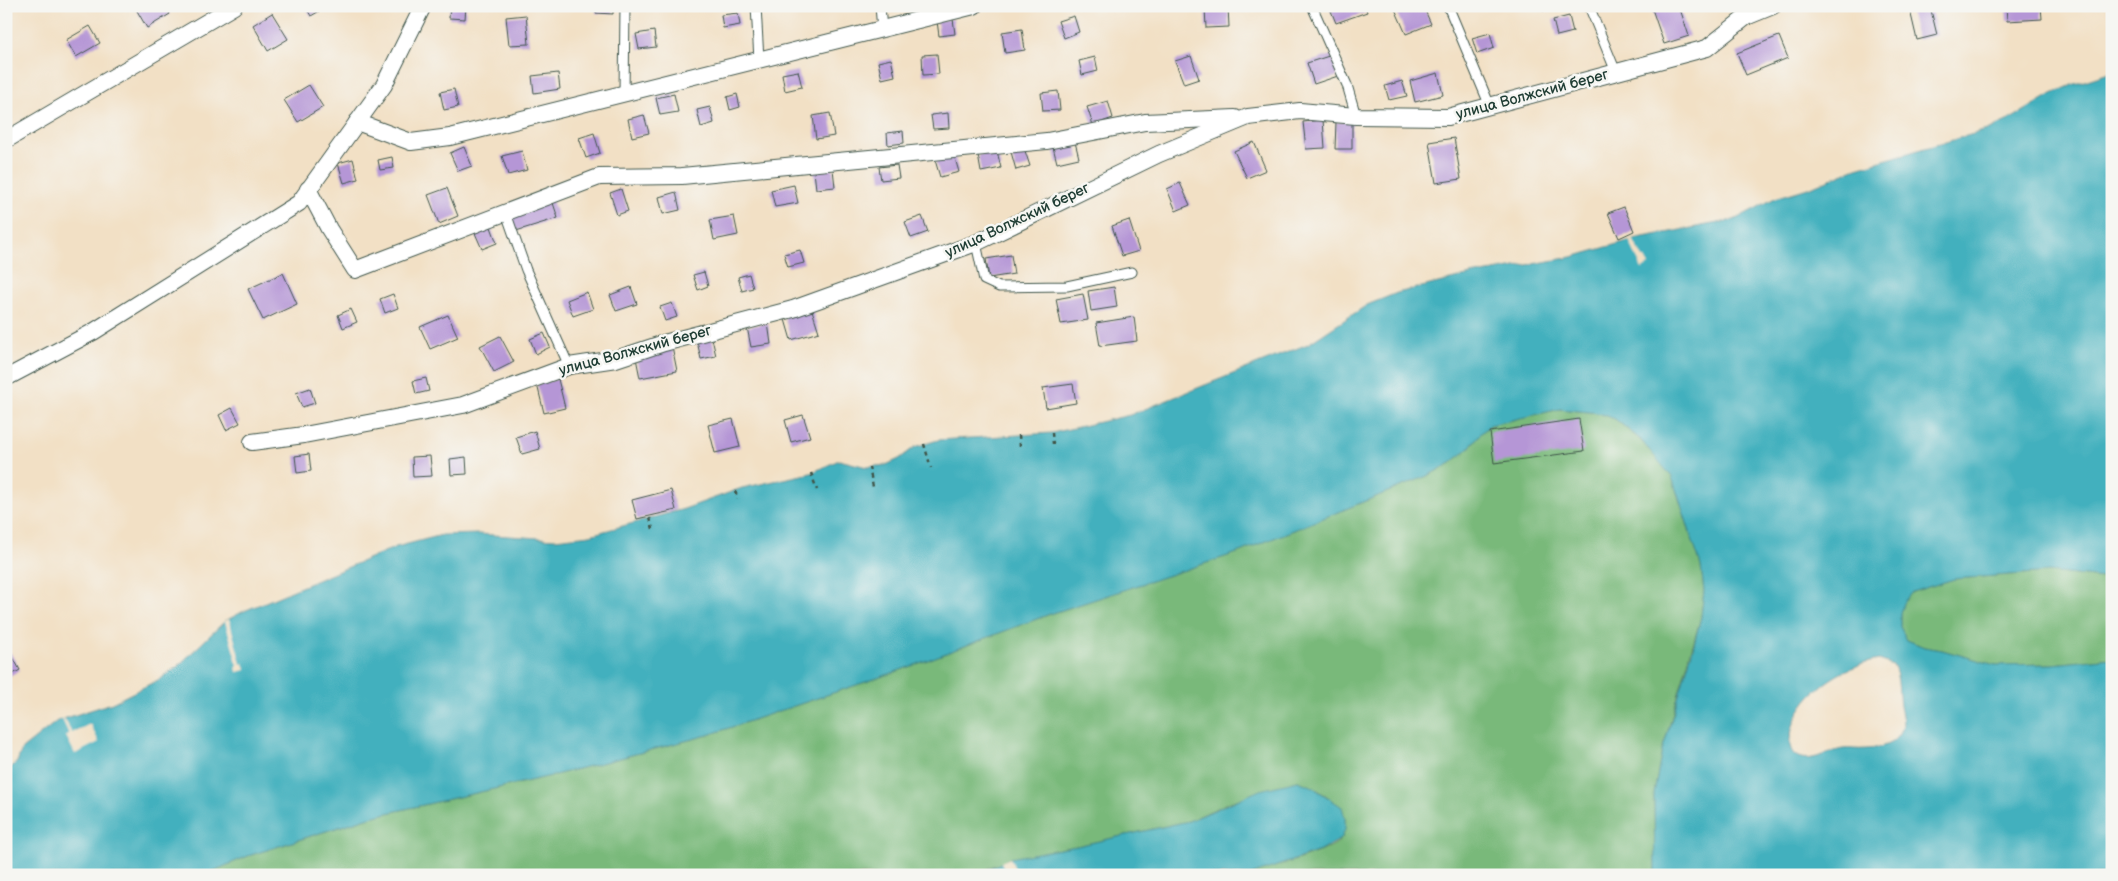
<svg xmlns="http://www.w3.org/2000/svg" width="2118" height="881" font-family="'Balsamiq Sans',sans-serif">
<rect width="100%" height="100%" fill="#f6f6f2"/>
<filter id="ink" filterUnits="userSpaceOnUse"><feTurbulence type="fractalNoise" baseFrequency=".02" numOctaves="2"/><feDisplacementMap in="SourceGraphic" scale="10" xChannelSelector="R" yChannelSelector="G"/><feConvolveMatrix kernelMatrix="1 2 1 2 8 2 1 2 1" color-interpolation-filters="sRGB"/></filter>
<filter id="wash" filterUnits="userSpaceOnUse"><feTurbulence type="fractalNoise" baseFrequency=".0096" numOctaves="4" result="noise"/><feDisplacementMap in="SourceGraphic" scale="20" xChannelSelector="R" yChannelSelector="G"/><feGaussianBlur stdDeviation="1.12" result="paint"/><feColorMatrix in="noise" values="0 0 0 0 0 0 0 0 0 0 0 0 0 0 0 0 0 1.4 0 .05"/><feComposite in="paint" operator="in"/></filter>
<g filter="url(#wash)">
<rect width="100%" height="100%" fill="#f2e0c5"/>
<g fill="#79b97a" stroke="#4c7b57">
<path d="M1560,409L1599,413L1615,419L1640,440L1655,456L1672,477L1701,566L1704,591L1701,617L1662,751L1654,794L1655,875H1251C1269,867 1333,852 1342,838C1345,832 1345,825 1345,818L1327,796L1311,786L1298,781L1230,802L1189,821L1077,846L1043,852L990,867L978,875H204L248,856L370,817L551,776L708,735L898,671L1050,614L1237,553L1427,476L1451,463L1468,449L1480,434L1490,425Z"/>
<polygon points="2049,572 2112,579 2112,658 2053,664 1995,665 1942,650 1924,647 1907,640 1900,627 1900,613 1903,603 1912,592 1954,579"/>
</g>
<g fill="#42b0be" stroke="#307679" fill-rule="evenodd">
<path d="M2112,72V579L2049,572L1954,579L1912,592L1903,603L1900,613V627L1907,640L1924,647L1942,650L1995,665L2053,664L2112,658V875H1655L1654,794L1662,751L1692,652L1701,617L1704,591L1701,566L1672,477L1640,439L1615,419L1599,413L1560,409L1490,425L1480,434L1468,449L1451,463L1427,476L1237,553L1050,614L898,671L708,735L551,776L370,817L248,856L204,875H6V772L17,762L22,749L57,721L112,703L160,679L177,667L225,621L244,611L396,547L442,535L478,534L555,539L590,535L684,509L742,488L811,473L839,460L867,467L886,465L899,459L915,447L938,440L1052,433L1130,415L1308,344L1367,305L1397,293L1471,275L1572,257L1638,238L1734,220L1775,198L1808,188L1857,168L1987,130L2009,120L2052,94L2072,85ZM1879,660L1893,665C1900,679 1898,691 1900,706C1901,712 1903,718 1903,724C1902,743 1881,748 1866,749C1858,750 1850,748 1843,749C1829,751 1808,765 1795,755C1789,750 1789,741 1791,734C1798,694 1842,666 1879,660Z"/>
<polygon points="1298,781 1311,786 1342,807 1345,818 1345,830 1341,839 1320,851 1251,875 978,875 1010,858 1077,846 1189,821 1260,790"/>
</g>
<g fill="#f2e0c5">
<polygon points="1633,239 1643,258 1645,258 1649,265 1642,269 1629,240"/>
<polygon points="229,619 241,664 244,663 246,670 237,672 236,667 238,666 225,621"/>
<polygon points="64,718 72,733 90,724 99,742 75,754 66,736 69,734 62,719"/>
<polygon points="1010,858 1018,875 1007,875 1001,862"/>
</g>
<g id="blocks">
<g fill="#b596d6">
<polygon points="139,6 165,6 170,14 147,28 136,9"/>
<polygon points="305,6 328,6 311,16"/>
<polygon points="450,6 466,6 465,19 449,18"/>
<polygon points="597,6 613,6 613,14 596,13"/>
<polygon points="884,6 906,6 906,8 884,11"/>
<polygon points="1228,6 1229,27 1206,28 1205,7"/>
<polygon points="1329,6 1365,6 1367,12 1336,23"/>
<polygon points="1402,6 1423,6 1431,24 1406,34 1395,9"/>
<polygon points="1541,6 1555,6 1543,11"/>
<polygon points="1651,6 1679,6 1689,36 1664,44"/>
<polygon points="1909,6 1930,6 1937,35 1917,40"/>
<polygon points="2006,6 2041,6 2042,19 2007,21"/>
<polygon points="272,13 288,39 268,51 253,25"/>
<polygon points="738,13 740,25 723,28 721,15"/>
<polygon points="526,15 529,44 509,45 506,17"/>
<polygon points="1074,16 1079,32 1064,38 1058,21"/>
<polygon points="1569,16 1573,32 1557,36 1553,20"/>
<polygon points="953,19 955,34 939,36 937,21"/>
<polygon points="90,26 100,43 76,57 66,40"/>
<polygon points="1022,29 1025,50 1005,53 1002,32"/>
<polygon points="654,31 656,47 639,49 636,34"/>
<polygon points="1490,33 1494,48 1477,54 1472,38"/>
<polygon points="1779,36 1788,58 1746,75 1737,53"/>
<polygon points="937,54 939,74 923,75 922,55"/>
<polygon points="1332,55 1338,76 1314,84 1307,63"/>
<polygon points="1191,56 1199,79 1184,84 1175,61"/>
<polygon points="1095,57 1098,71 1082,75 1079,61"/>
<polygon points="891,59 895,76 882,79 878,62"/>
<polygon points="798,71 802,87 785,91 782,74"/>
<polygon points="558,73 560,89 534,93 532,76"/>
<polygon points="1438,73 1443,95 1415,102 1410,81"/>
<polygon points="1402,81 1407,96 1389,100 1385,86"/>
<polygon points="309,85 323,107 298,122 284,100"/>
<polygon points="454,89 458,107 444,110 440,92"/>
<polygon points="1058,91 1060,110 1043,111 1041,93"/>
<polygon points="674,94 678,112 660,115 656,98"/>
<polygon points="737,94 740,107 730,110 727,97"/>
<polygon points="1108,101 1113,118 1093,125 1087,107"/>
<polygon points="710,107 714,123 701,127 697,110"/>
<polygon points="830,113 834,136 816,139 813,116"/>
<polygon points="948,113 949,128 933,129 931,115"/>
<polygon points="644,115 649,133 632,137 628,119"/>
<polygon points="1323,120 1325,148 1306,149 1303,122"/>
<polygon points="1336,122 1352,122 1352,149 1335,149"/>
<polygon points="903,131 904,143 888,145 887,133"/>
<polygon points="594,133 600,153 586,158 579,138"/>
<polygon points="1454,138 1461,179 1436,183 1429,142"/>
<polygon points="1075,142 1079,158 1057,163 1053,147"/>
<polygon points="1254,142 1266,170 1247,178 1234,151"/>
<polygon points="464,147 472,166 458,171 450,153"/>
<polygon points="1024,148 1030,166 1016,170 1011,152"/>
<polygon points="522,151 527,170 508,175 502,156"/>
<polygon points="997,151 1001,168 981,172 978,155"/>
<polygon points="954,155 959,172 940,177 935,160"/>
<polygon points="392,157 394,168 380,170 378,160"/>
<polygon points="353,159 358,179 344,183 338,163"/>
<polygon points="897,165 899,178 881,180 879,167"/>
<polygon points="833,169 835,187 816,189 814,171"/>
<polygon points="1180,183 1190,205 1176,211 1167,189"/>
<polygon points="794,185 798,203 775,207 771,190"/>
<polygon points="447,188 458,216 439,224 428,195"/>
<polygon points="621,189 628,211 617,215 610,193"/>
<polygon points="676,192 680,210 663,214 659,197"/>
<polygon points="552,200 558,218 516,231 510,213"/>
<polygon points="1624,207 1634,231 1619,238 1608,213"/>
<polygon points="734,216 738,235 714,240 710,220"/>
<polygon points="922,216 928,232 911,238 905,222"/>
<polygon points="1129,220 1139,251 1122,256 1112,226"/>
<polygon points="491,227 497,243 482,249 475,233"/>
<polygon points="800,250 804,263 788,267 784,254"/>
<polygon points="1011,255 1014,274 989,278 986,259"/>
<polygon points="704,272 708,286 698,290 693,275"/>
<polygon points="283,273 297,304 263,320 248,289"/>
<polygon points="749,274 753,288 742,291 738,277"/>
<polygon points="631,287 637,304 616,311 610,295"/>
<polygon points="1114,287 1117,307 1091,311 1088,291"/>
<polygon points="587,292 593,309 573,316 567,300"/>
<polygon points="393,294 398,308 385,313 380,299"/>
<polygon points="1083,294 1088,320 1061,324 1056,299"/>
<polygon points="672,303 677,317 665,321 660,307"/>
<polygon points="811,307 819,332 791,340 784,316"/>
<polygon points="351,309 357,322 343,328 338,315"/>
<polygon points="448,315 458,337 430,349 420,327"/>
<polygon points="1134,317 1137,341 1100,346 1096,323"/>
<polygon points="768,323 771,344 751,347 747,327"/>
<polygon points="544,333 550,347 536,354 530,339"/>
<polygon points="711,334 716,356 701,359 696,337"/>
<polygon points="500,336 514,362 494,372 480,346"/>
<polygon points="671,341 677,371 640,378 634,348"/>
<polygon points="426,378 429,391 416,394 413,381"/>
<polygon points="558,379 565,408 544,413 537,384"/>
<polygon points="1073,384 1076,403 1046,408 1043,388"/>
<polygon points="310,388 315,403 302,407 296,393"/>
<polygon points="232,408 240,423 226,430 219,415"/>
<polygon points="803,415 810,437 791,442 785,420"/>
<polygon points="733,419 740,447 715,453 708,425"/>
<polygon points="1579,419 1584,451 1494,463 1490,432"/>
<polygon points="535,431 540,449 522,454 516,437"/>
<polygon points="309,454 311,471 297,473 295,456"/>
<polygon points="430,456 432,476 413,477 412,457"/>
<polygon points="466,457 467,474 451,475 450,459"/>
<polygon points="671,490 676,510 637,519 632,500"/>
<polygon points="10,652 20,670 6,678 6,655"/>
</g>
</g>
</g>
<g filter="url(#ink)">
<use href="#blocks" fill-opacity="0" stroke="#3f554a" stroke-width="1"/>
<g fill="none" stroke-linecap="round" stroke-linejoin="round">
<g stroke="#3f554a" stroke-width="11">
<g id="service">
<polyline points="756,6 759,60"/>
<polyline points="880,6 882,30"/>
<polyline points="1312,6 1347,85 1356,116"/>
<polyline points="1448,6 1490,106"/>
<polyline points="1589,6 1616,72"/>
<polyline points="624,94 625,6"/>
<polyline points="506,213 526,270 569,366"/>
<polyline points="976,243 984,280 999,287 1067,286 1132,272"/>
</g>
</g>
<g stroke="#3f554a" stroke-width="18">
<g id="minor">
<polyline points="357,122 411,142 450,137 974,6"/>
<polyline points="6,140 234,6"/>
<polyline points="308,189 329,229 355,270 599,177 682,176 1047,141 1145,122 1235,118"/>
<polyline points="6,378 93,332 299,203 384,85 423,6"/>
<polyline points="252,442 304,435 463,405 569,366 616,359 664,343 793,309 976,243 1159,154 1248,117 1300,111 1356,116 1448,117 1707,48 1746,17 1773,6"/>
</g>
</g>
<g stroke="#3f554a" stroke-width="2.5" stroke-dasharray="4 4" stroke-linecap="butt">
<polyline points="1052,433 1053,444"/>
<polyline points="1019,435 1020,446"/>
<polyline points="924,444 931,468"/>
<polyline points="869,467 873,487"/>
<polyline points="811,473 817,490"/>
<polyline points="735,491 738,499"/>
<polyline points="650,518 653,529"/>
</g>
<use href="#service" stroke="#fff" stroke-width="9"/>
<use href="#minor" stroke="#fff" stroke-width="16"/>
</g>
</g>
<g text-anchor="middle" stroke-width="5" stroke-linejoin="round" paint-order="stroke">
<g font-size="15" fill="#1f3d34" stroke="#f6f6f2">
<text transform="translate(1532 94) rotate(-15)" y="5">улица Волжский берег</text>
<text transform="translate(1017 220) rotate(-25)" y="5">улица Волжский берег</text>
<text transform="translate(635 350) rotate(-15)" y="5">улица Волжский берег</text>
</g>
</g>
<rect width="2118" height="881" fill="none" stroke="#f6f6f2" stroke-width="25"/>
</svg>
